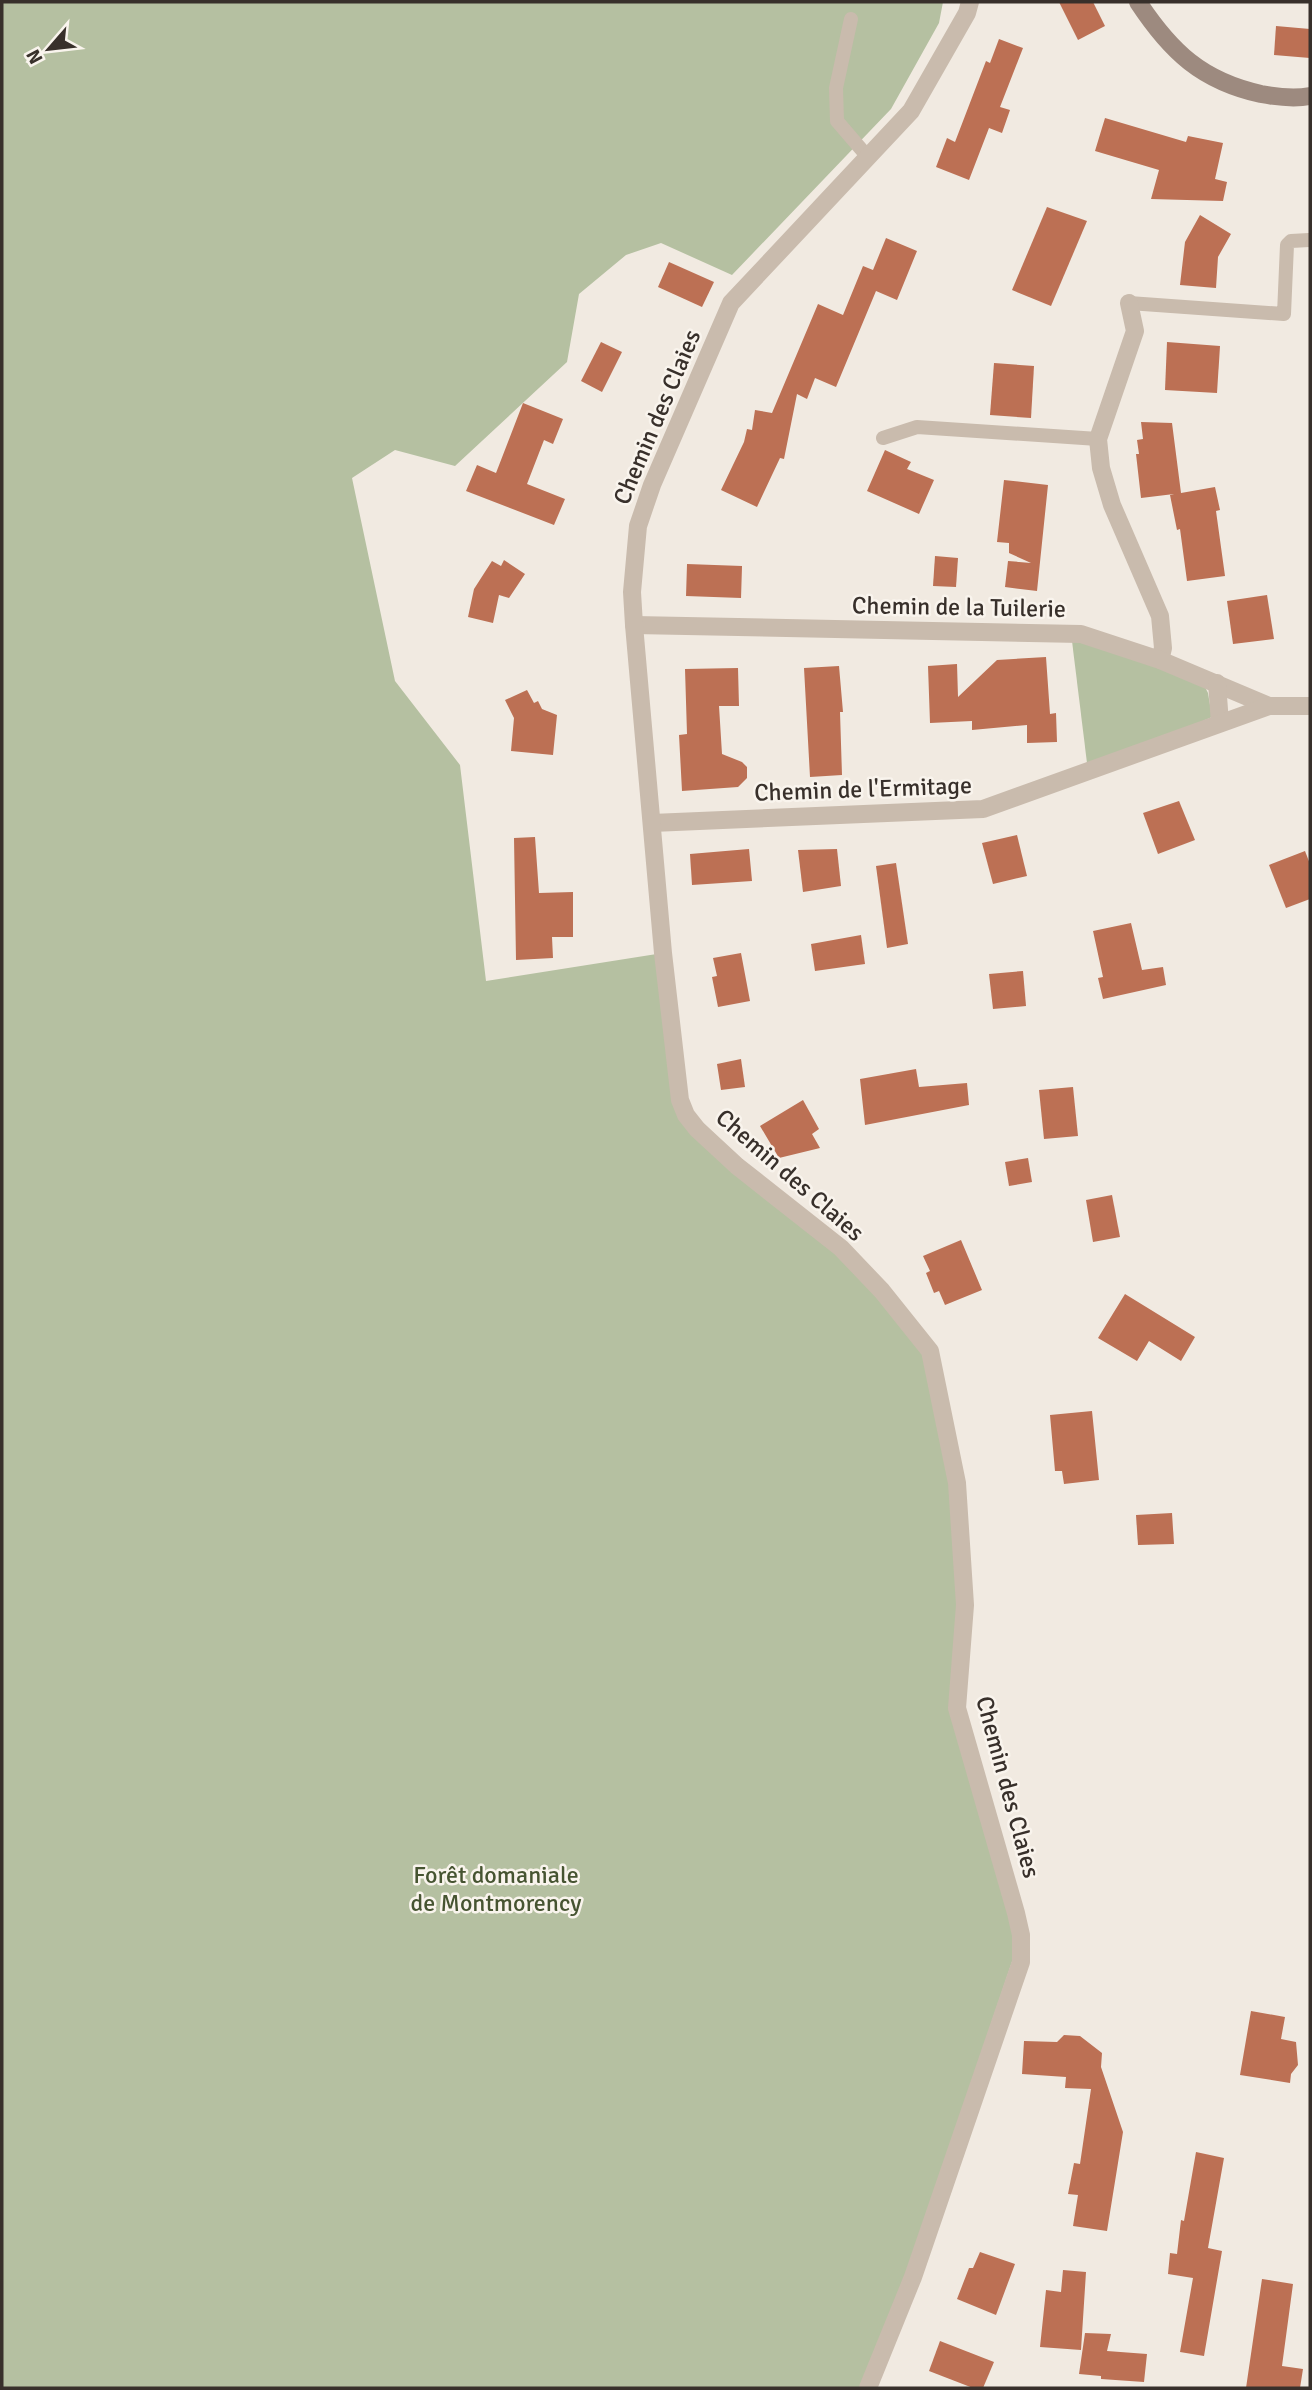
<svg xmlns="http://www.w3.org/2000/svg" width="1312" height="2390" font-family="Signika,sans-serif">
<rect width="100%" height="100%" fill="#f1eae1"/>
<g fill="#b5c0a1">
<polygon points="2,2 943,2 939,23 891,109 732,275 661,243 626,255 579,294 567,362 455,466 395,450 352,478 395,681 460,765 486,981 663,953 680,1100 829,1247 930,1351 957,1483 957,1696 1021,1935 868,2388 2,2388"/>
<polygon points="1071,633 1199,675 1208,693 1212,717 1088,771"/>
</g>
<g fill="#bc7054">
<polygon points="1059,2 1093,2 1105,26 1078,40"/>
<polygon points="1276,26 1310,29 1310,58 1274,55"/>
<polygon points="999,39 1023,48 1000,107 1010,110 1002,133 989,128 969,180 936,167 947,138 955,142 986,61 990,63"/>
<polygon points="1105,118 1186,142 1188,136 1223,143 1215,179 1227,182 1223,201 1151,199 1159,170 1095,151"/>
<polygon points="1047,207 1087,221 1051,306 1012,290"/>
<polygon points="1200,215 1231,234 1218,257 1216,288 1180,285 1185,242"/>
<polygon points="886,238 917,251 897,300 876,291 836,387 815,378 807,399 797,394 784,459 780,458 757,507 721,490 744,442 747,429 752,430 755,410 772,413 818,304 843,315 863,266 873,270"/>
<polygon points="669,262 714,282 702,307 658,287"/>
<polygon points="601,342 622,352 602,392 581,381"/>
<polygon points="1167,342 1220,346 1217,393 1165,390"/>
<polygon points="994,363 1034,366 1031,418 990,415"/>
<polygon points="523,403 563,419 553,444 544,440 527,484 565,499 554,525 466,491 477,465 496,473"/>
<polygon points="1141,422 1172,423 1181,493 1215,487 1220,510 1216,511 1225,576 1187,581 1180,529 1177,530 1170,495 1174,494 1141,498 1136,454 1139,454 1137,440 1143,439"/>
<polygon points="885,450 911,462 907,469 934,480 919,514 867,491"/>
<polygon points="1004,480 1048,485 1037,591 1005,587 1008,561 1031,563 1009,553 1009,543 997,542"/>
<polygon points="935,556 958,558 956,587 933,586"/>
<polygon points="504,560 525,574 509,598 499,595 493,623 468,617 474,589 492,561 501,566"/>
<polygon points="687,564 742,566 741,598 686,596"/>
<polygon points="1267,595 1274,639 1233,644 1227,601"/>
<polygon points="1046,657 1050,714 1056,713 1057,742 1027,743 1027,725 972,730 972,721 930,723 928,666 957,664 958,697 997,660"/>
<polygon points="839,666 843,712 840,712 842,775 810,777 804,668"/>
<polygon points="738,668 739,706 719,706 722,754 742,762 747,767 747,778 738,787 682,791 679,735 687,734 685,669"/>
<polygon points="527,690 534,703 538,701 542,709 557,715 553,755 511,751 514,718 505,700"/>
<polygon points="1179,801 1195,840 1158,854 1143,813"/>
<polygon points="1017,835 1027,876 993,884 982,843"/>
<polygon points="535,837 539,893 573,892 573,937 552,937 553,958 516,960 514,838"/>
<polygon points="749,849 752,881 692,885 690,854"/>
<polygon points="837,849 841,886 803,892 798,850"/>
<polygon points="1305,851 1310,864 1310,899 1286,908 1269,865"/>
<polygon points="896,863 908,944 887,948 876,866"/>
<polygon points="1131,923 1142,970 1163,967 1166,985 1103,999 1098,978 1103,977 1093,931"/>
<polygon points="861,935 865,964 815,971 811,944"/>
<polygon points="741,953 750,1001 718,1007 712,977 717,976 713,958"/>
<polygon points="1023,971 1026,1006 993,1009 989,974"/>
<polygon points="741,1059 745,1087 721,1090 717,1064"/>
<polygon points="916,1069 919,1087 967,1083 969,1105 865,1125 860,1079"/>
<polygon points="1073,1087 1078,1136 1044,1139 1039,1090"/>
<polygon points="803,1100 819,1129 812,1134 820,1148 779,1158 760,1126"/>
<polygon points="1028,1158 1032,1182 1009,1186 1005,1162"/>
<polygon points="1112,1195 1120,1237 1093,1242 1086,1200"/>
<polygon points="961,1240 982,1290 945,1305 939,1291 934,1293 926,1273 930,1271 923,1256"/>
<polygon points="1125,1294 1195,1337 1181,1361 1149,1341 1137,1361 1098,1338"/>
<polygon points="1092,1411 1099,1480 1064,1484 1062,1471 1055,1471 1050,1415"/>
<polygon points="1172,1513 1174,1544 1138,1545 1136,1515"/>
<polygon points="1251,2011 1285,2017 1281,2039 1296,2042 1298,2065 1291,2074 1290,2083 1240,2075"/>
<polygon points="1064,2035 1080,2036 1102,2053 1101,2067 1123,2132 1107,2231 1073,2226 1078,2195 1068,2194 1074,2163 1080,2164 1091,2089 1065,2088 1066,2077 1022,2074 1024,2041 1057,2042"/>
<polygon points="1196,2152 1224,2158 1208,2248 1222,2251 1204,2356 1180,2352 1193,2278 1168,2274 1170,2253 1177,2254 1181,2220 1184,2221"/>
<polygon points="980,2252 1015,2264 996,2315 957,2299 969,2268 973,2268"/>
<polygon points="1063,2270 1086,2272 1081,2350 1040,2347 1046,2290 1061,2292"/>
<polygon points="1262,2279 1293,2284 1282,2366 1303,2369 1300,2388 1246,2388"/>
<polygon points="1085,2333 1111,2334 1107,2351 1147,2354 1144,2382 1101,2379 1101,2376 1079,2374"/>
<polygon points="940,2341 994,2362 983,2388 973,2388 929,2371"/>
</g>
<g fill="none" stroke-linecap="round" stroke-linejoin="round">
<g stroke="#c9bbad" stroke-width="14">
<polyline points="851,19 836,88 837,121 867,156"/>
<polyline points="1129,303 1284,314 1287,245 1291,241 1309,240"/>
<polyline points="883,438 917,427 1098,439"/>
</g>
<g stroke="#c9bbad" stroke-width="18">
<polyline points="1129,303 1135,331 1098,439 1101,468 1112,505 1160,616 1163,648 1160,660"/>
<polyline points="634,625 1081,634 1160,660 1269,706"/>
<polyline points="1217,683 1220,723"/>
<polyline points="652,823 983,809 1269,706 1310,706"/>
<polyline points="868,2388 913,2277 1021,1962 1021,1935 1016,1913 957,1708 965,1605 957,1483 930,1351 882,1291 841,1248 737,1166 697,1129 686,1115 680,1100 663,953 634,625 632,592 638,526 652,485 731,303 911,111 967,13 970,2"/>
</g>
<path stroke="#9d8a7f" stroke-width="18" d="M1138,2C1171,52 1202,81 1261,94C1277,97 1294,99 1310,96"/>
</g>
<g text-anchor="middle" stroke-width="5" stroke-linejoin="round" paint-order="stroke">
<g font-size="24" fill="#38302b" stroke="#f9f4ed">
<text transform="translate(657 417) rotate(-67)" y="8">Chemin des Claies</text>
<text transform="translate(959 607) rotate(1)" y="8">Chemin de la Tuilerie</text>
<text transform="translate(863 789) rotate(-2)" y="8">Chemin de l'Ermitage</text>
<text transform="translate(790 1175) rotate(41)" y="8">Chemin des Claies</text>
<text transform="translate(1008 1787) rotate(75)" y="8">Chemin des Claies</text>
</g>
<g font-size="24" fill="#465431" stroke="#f9f4ed">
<text x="496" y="1883">Forêt domaniale<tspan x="496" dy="28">de Montmorency</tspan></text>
</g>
</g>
<rect width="1312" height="2390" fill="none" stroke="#38302b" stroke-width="7"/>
<g transform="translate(49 49) rotate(242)" stroke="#f9f4ed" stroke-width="5" paint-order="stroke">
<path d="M0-5L12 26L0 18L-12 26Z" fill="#38302b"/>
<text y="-10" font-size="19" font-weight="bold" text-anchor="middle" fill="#38302b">N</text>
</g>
</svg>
